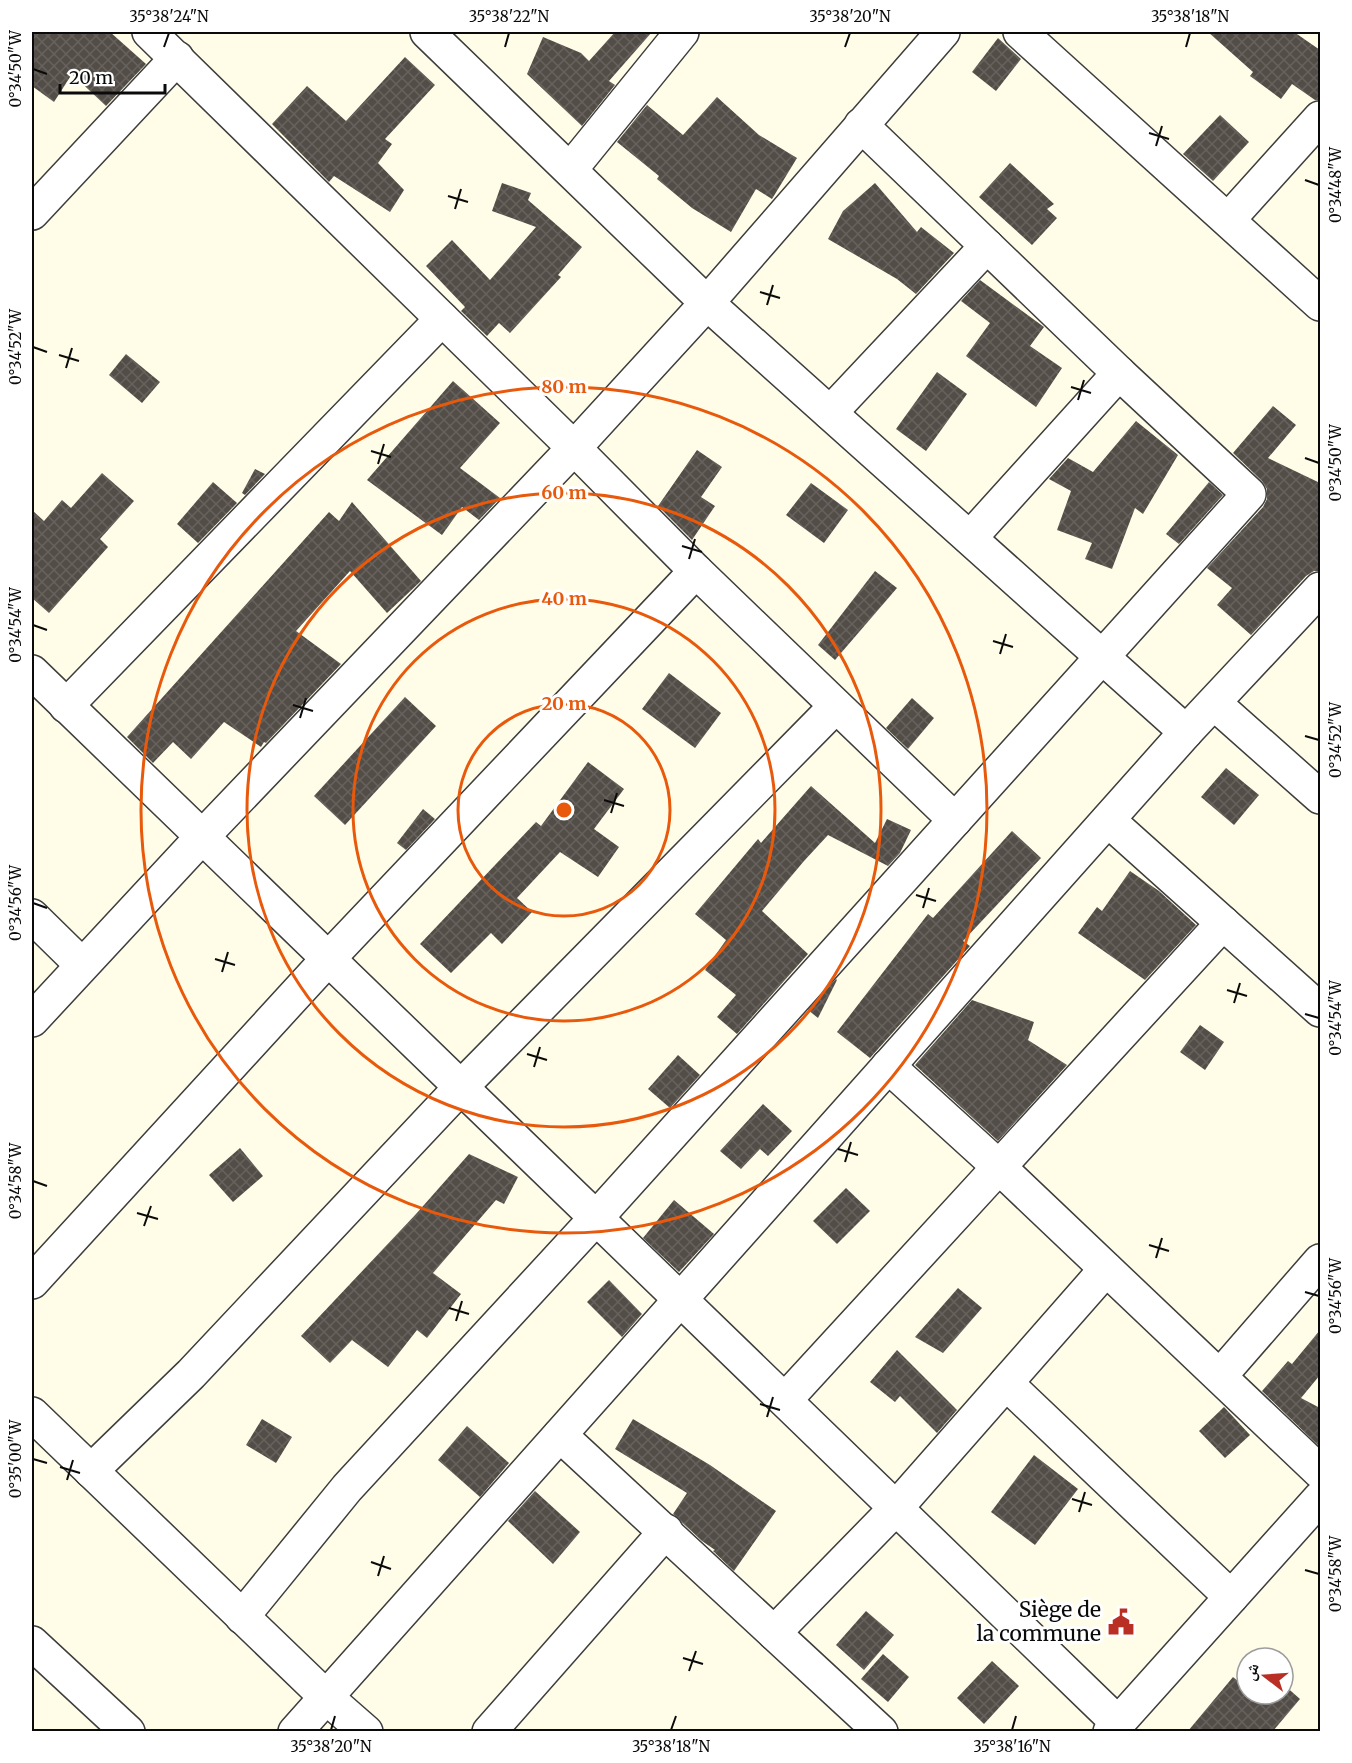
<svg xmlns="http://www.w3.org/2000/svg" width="1352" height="1763" font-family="Merriweather,'Noto Naskh Arabic',serif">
<defs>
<pattern id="building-cross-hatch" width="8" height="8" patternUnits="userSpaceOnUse" patternTransform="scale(1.5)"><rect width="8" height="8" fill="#534d47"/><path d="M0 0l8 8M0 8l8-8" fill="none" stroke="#67625d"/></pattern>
</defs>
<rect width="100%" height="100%" fill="#fffde8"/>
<g fill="url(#building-cross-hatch)">
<polygon points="32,32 110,32 146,64 106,106 72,74 54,102 32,86"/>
<polygon points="615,32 652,32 609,81 615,85 582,126 527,74 543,37 581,53 589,61"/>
<polygon points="1208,32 1294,32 1320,50 1320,100 1315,100 1292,84 1281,99 1250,76 1253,72"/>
<polygon points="998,38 1021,59 996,91 972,72"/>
<polygon points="405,57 435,85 385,139 392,144 378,163 404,190 390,212 334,176 329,182 272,124 307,86 346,121"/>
<polygon points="717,97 759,135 797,158 772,199 756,189 731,232 692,208 657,179 659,176 617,142 647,105 683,135"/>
<polygon points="1220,115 1249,142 1213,181 1183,154"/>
<polygon points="1010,163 1054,204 1047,209 1057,218 1032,245 979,197"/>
<polygon points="502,183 531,193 528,200 582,247 558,275 561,277 510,333 499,323 487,336 461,311 465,307 426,266 452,240 490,280 536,227 492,211"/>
<polygon points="875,183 917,232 921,227 954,253 916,294 897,279 828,239 843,211"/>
<polygon points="980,280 1044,327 1030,346 1062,368 1036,407 966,356 990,323 961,301"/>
<polygon points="126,354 160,382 142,403 109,375"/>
<polygon points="937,372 967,394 926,451 896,429"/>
<polygon points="453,381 500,423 460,468 500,498 479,520 462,507 442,535 367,480"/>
<polygon points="1273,406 1296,425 1268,458 1320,483 1320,571 1314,571 1306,576 1251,635 1217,605 1232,588 1207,568 1263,507 1267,499 1267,489 1262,481 1233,453"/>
<polygon points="1136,421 1178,455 1143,514 1135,508 1112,569 1085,559 1092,543 1057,530 1071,491 1049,479 1068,458 1093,472"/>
<polygon points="697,450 722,467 701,497 715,506 692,540 658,506"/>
<polygon points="255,469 265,474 245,495 242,493"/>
<polygon points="102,473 134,501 100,539 108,547 49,613 32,598 32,510 44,521 62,500 71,508"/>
<polygon points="213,482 237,503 198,543 177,524"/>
<polygon points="1209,482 1223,495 1179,544 1166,534"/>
<polygon points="811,483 848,510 824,543 786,515"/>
<polygon points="352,502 421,581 387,613 350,571 296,631 341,664 266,743 264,742 261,747 224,722 191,759 173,742 153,763 127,737 329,512 339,521"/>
<polygon points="875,571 897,588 835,660 818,645"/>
<polygon points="669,673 721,713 695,748 642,709"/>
<polygon points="405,697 436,726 345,825 314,796"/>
<polygon points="912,698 934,718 908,749 886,728"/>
<polygon points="588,762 624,789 594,829 619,847 598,877 560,852 517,898 532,912 502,944 491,933 451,973 420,944 536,822 541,826"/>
<polygon points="1226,768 1259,795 1234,825 1201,797"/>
<polygon points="811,786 875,843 887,819 911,830 900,853 888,866 828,835 804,861 762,911 808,954 737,1034 717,1017 736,995 705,970 726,940 695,914 758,839 761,843"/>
<polygon points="423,809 435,819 406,850 397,843"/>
<polygon points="1012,831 1041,858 963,941 970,946 870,1058 837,1032 928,914 933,918"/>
<polygon points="1130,871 1159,891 1196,925 1145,980 1078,933 1097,907 1102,911"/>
<polygon points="836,979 837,980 818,1018 808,1010"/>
<polygon points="972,1000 1034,1022 1028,1040 1067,1065 998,1141 915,1065"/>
<polygon points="1200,1025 1224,1042 1205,1070 1180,1052"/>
<polygon points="678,1055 700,1075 670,1108 648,1089"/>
<polygon points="763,1104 792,1131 768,1156 760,1149 741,1169 720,1151"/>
<polygon points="240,1148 263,1176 233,1202 209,1175"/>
<polygon points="469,1154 518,1177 504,1204 496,1200 433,1273 461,1294 427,1338 417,1330 388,1367 352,1340 330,1363 301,1336 416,1214"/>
<polygon points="846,1188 870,1211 837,1244 813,1221"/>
<polygon points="674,1200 714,1234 679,1272 643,1238"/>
<polygon points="609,1280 642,1314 622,1337 587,1302"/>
<polygon points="958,1288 982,1308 943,1353 915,1337"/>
<polygon points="1320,1330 1320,1375 1301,1398 1320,1408 1320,1447 1262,1391 1288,1361 1292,1364"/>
<polygon points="897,1350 957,1410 937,1433 900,1396 895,1402 870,1382"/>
<polygon points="1224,1407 1250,1435 1225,1458 1199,1431"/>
<polygon points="262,1419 292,1437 276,1463 246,1445"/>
<polygon points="633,1419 710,1465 776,1511 734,1571 713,1551 715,1550 702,1541 673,1514 687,1493 615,1449"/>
<polygon points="467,1426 509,1463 480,1497 438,1460"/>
<polygon points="1034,1455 1078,1489 1035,1545 991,1512"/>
<polygon points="535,1491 580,1532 553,1564 508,1521"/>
<polygon points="866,1611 894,1635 864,1670 836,1645"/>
<polygon points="883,1654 909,1677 888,1702 861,1679"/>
<polygon points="992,1661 1019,1686 984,1724 957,1698"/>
<polygon points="1233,1677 1242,1684 1247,1678 1247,1694 1283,1694 1283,1684 1300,1699 1273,1731 1188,1731"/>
</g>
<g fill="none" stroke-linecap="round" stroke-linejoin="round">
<g stroke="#3d3d3d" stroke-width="36">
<g id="minor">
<polyline points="149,32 574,448 696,571 955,820"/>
<polyline points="427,32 707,303 1186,732"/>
<polyline points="1020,32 1320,304"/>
<polyline points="861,125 1119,373 970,538"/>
<polyline points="570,170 682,32"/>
<polyline points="32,213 177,58"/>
<polyline points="1228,220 1320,118"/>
<polyline points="830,413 987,246"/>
<polyline points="32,672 1118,1723"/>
<polyline points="1214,703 1320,797"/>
<polyline points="66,706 442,319"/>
<polyline points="1108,820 1320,1010"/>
<polyline points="32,916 82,965"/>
<polyline points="32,1020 202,837 574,448 707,303 943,32"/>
<polyline points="888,1066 999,1167 1320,1472"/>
<polyline points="32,1282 328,959 696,571"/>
<polyline points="1220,1376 1320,1261"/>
<polyline points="1006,1383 1231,1597"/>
<polyline points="785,1400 1223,923"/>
<polyline points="32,1414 326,1697 366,1732"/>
<polyline points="560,1435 881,1732"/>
<polyline points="91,1471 191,1374 461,1087 836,706"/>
<polyline points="242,1617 347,1488 596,1218 1249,494 1119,373"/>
<polyline points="774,1633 896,1508 1106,1269"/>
<polyline points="32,1643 128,1732"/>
<polyline points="295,1732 1186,732 1320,589"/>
<polyline points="489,1732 666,1531"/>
</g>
</g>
<g stroke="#3d3d3d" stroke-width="36">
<polyline id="tertiary" points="1110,1732 1320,1498"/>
</g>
<use href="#minor" stroke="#fff" stroke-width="33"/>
<use href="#tertiary" stroke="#fff" stroke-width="33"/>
</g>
<path fill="none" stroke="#0a0a0a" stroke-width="2" d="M164,47L169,33M505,47L509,33M845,47L850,33M1186,47L1190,33M33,69L47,74M1149,133L1169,139M1156,146L1162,126M1305,180L1319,185M448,196L468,202M455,209L461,189M760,292L780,298M767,305L773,285M33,347L47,352M59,355L79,361M66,368L72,348M1071,387L1091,393M1078,400L1084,380M371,451L391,457M1305,458L1319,463M378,464L384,444M682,546L702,552M689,559L695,539M33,625L47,630M993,641L1013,647M1000,654L1006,634M293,705L313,711M300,718L306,698M1305,736L1319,740M604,800L624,806M611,813L617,793M916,895L936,901M33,903L47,908M923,908L929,888M215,959L235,965M222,972L228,952M1227,990L1247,996M1234,1003L1240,983M1305,1014L1319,1018M527,1054L547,1060M534,1067L540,1047M838,1149L858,1155M845,1162L851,1142M33,1181L47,1186M137,1213L158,1219M144,1226L151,1206M1149,1245L1169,1251M1156,1258L1162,1238M1305,1292L1319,1296M449,1308L469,1314M456,1321L462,1301M760,1404L780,1410M767,1417L773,1397M33,1459L47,1463M60,1467L80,1473M67,1480L73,1460M1072,1499L1092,1505M1079,1512L1085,1492M371,1562L391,1569M1305,1570L1319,1574M378,1576L384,1556M683,1658L703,1664M689,1671L696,1651M331,1730L335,1716M671,1730L676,1716M1012,1730L1016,1716"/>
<g fill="none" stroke="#e8590c" stroke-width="3">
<circle cx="564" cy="810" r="106"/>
<circle cx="564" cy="810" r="211"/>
<circle cx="564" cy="810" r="317"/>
<circle cx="564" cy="810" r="423"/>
</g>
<defs>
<g id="civic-bare" transform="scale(2.07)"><path d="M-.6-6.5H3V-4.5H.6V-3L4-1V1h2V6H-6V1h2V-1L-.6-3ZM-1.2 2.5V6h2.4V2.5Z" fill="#b92f24" stroke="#fff" stroke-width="2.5" paint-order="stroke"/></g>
</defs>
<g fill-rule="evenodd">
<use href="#civic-bare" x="1121" y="1622"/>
</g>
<g text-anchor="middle" stroke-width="6" stroke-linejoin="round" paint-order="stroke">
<g font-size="21" fill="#0a0a0a" stroke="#fff" text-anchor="end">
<text x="1101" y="1617">Siège de<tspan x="1101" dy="24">la commune</tspan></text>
</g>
</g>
<circle cx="564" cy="810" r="9" fill="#e8590c" stroke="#fff" stroke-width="3"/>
<g font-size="18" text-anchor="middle" font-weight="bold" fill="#e8590c" stroke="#fff" stroke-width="6" stroke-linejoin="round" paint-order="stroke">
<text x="564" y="393">80 m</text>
<text x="564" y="499">60 m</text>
<text x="564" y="605">40 m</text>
<text x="564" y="710">20 m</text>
</g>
<rect width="1352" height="1763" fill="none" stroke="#ffffff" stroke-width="66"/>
<g transform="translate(1265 1676) rotate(287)"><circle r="28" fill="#ffffff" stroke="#9d9d9d" stroke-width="1.5"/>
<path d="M0-4.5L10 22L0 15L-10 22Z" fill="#b92f24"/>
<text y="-9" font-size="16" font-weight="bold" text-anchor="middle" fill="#0a0a0a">ش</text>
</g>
<path d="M60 84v9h105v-9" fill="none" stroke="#0a0a0a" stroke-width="3"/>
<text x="69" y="84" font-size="18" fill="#0a0a0a" stroke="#ffffff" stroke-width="4.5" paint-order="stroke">20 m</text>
<rect x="33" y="33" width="1286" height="1697" fill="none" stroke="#0a0a0a" stroke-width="2"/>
<g font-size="15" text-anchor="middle" fill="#0a0a0a">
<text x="169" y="22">35°38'24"N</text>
<text x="509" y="22">35°38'22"N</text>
<text x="850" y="22">35°38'20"N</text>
<text x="1190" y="22">35°38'18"N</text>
<text transform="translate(16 69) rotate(-90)" y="5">0°34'50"W</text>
<text transform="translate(1336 185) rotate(-90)" y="5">0°34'48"W</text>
<text transform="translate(16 347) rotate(-90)" y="5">0°34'52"W</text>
<text transform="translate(1336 463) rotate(-90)" y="5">0°34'50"W</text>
<text transform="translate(16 625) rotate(-90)" y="5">0°34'54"W</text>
<text transform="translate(1336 740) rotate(-90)" y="5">0°34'52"W</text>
<text transform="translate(16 903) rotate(-90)" y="5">0°34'56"W</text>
<text transform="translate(1336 1018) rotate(-90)" y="5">0°34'54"W</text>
<text transform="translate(16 1181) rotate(-90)" y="5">0°34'58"W</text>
<text transform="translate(1336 1296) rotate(-90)" y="5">0°34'56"W</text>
<text transform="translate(16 1459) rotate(-90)" y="5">0°35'00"W</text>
<text transform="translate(1336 1574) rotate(-90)" y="5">0°34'58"W</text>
<text x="331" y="1752">35°38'20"N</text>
<text x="671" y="1752">35°38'18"N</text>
<text x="1012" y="1752">35°38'16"N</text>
</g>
</svg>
